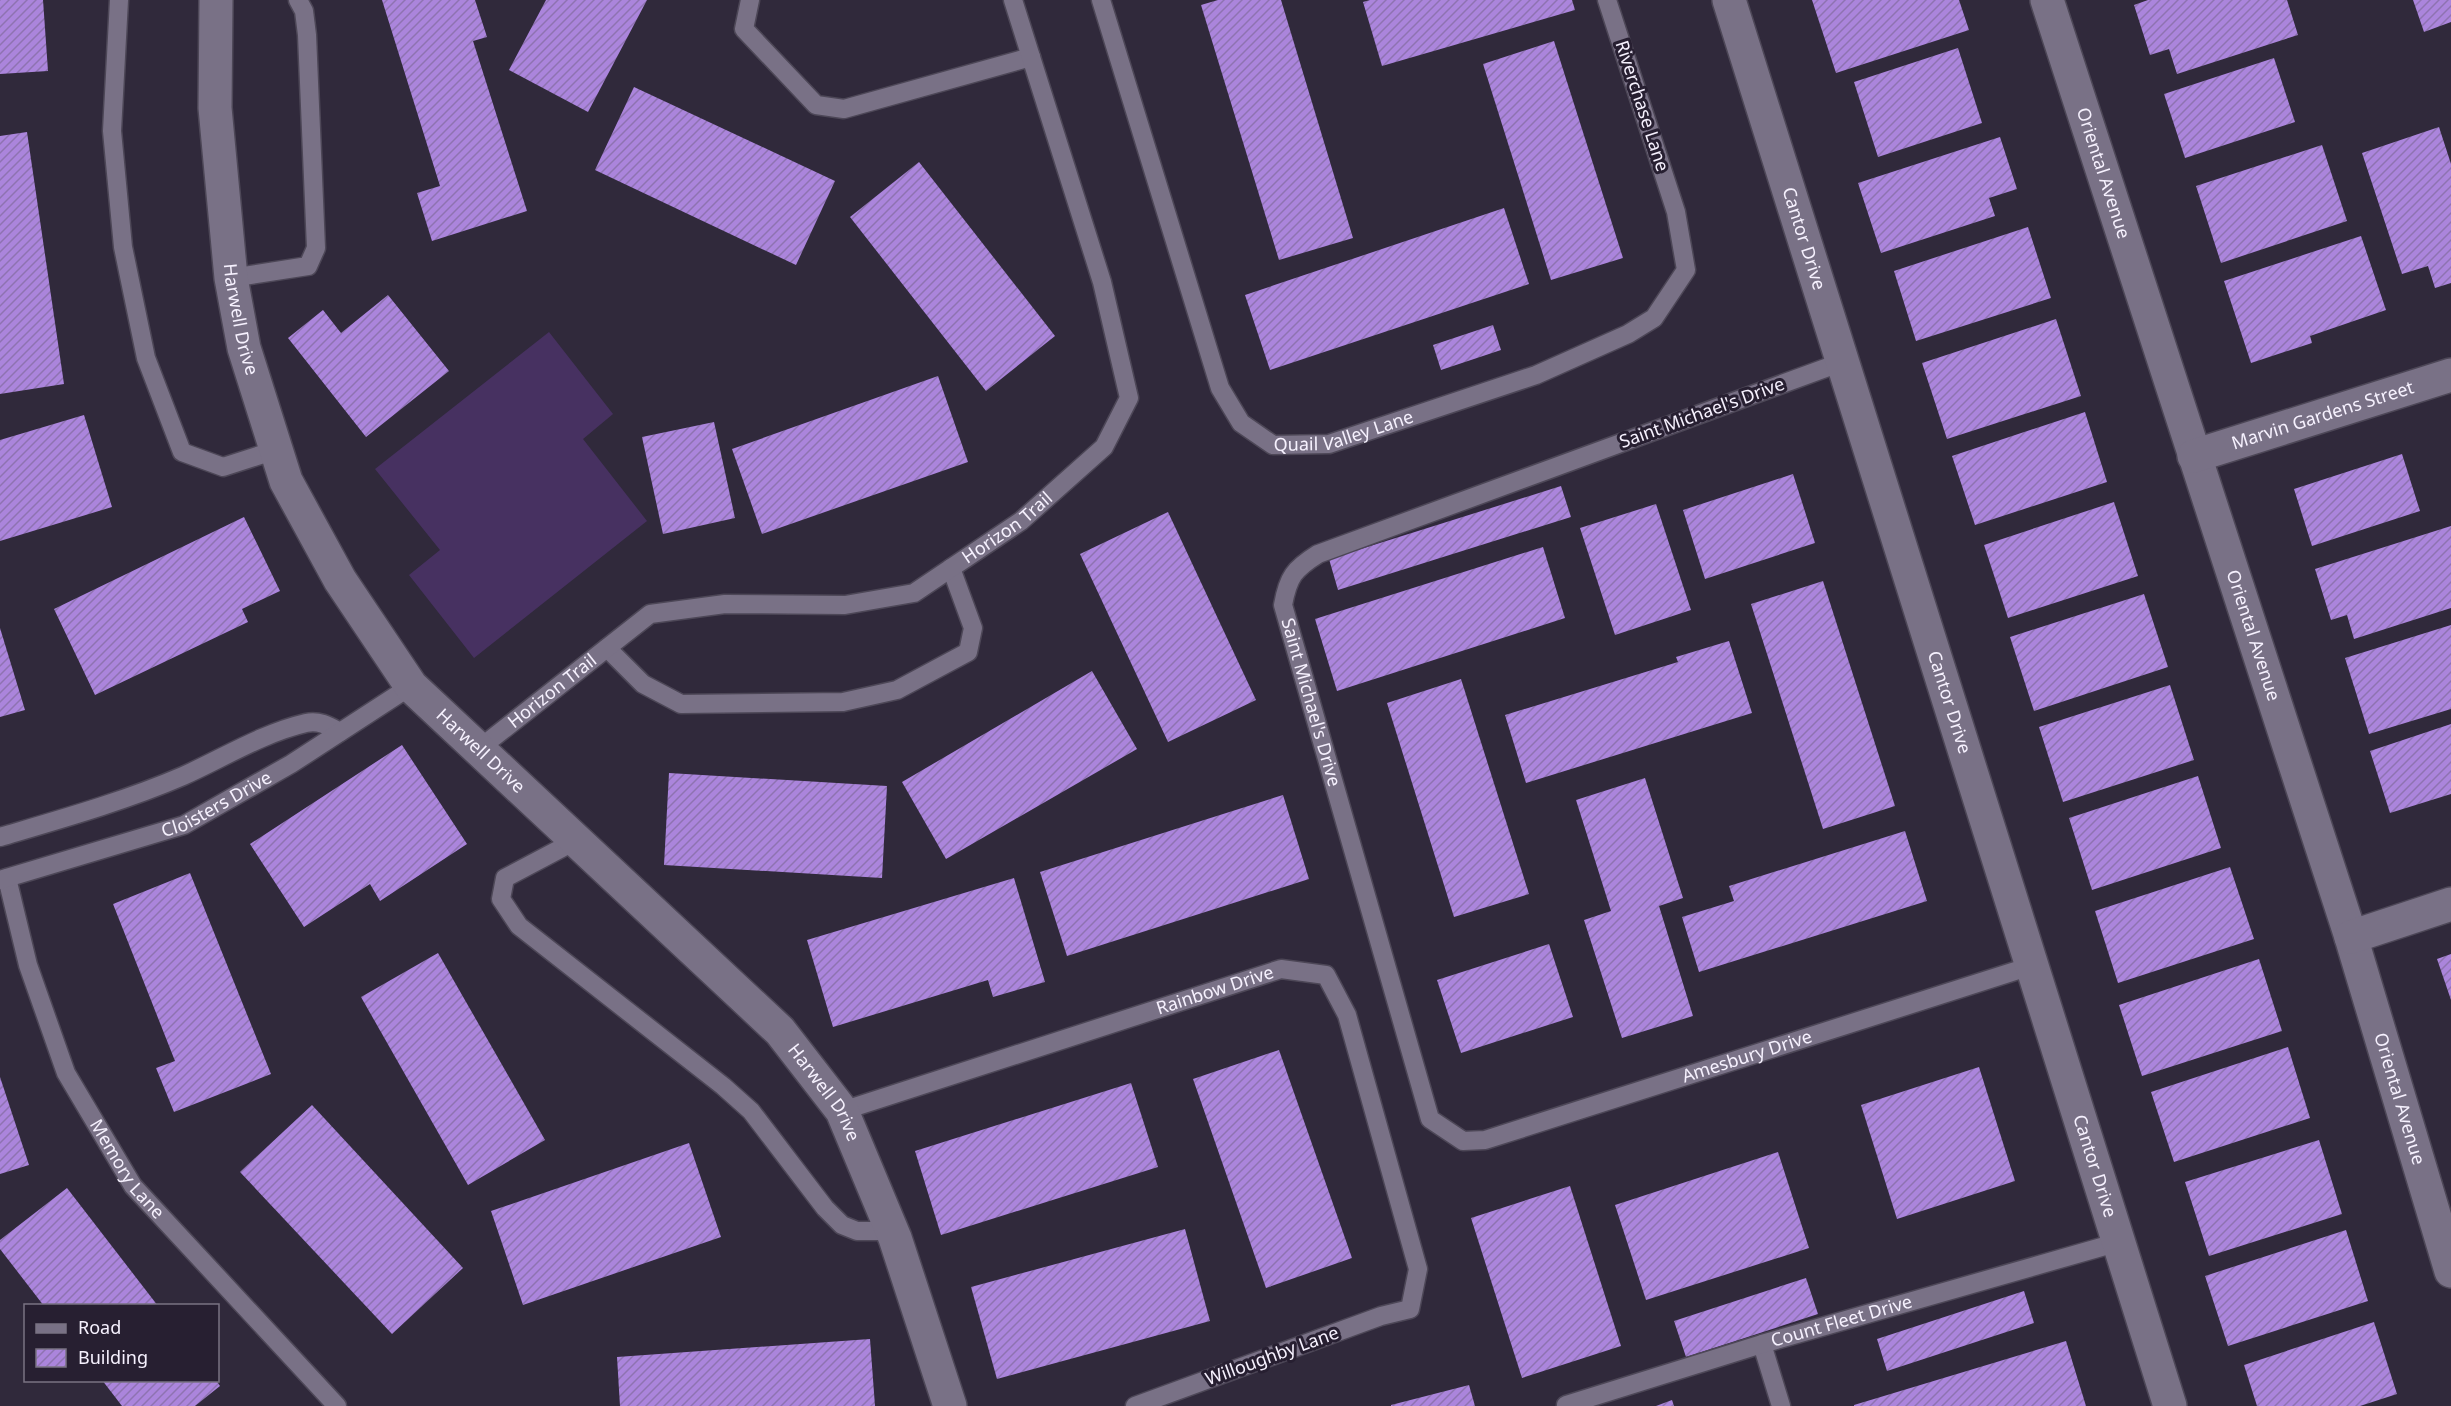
<svg xmlns="http://www.w3.org/2000/svg" width="2451" height="1406" font-family="'Noto Sans',sans-serif">
<defs>
<pattern id="building-hatch" width="6" height="6" patternUnits="userSpaceOnUse" patternTransform="scale(1.5)"><rect width="6" height="6" fill="#ab85dc"/><path d="M-1 1l2-2M0 6l6-6M5 7l2-2" fill="none" stroke="#8e73b1"/></pattern>
</defs>
<rect width="100%" height="100%" fill="#30293b"/>
<polygon fill="#473161" points="549,332 613,414 583,439 647,521 474,658 409,575 440,550 375,469"/>
<g fill="url(#building-hatch)">
<polygon points="0,0 43,0 48,71 0,74"/>
<polygon points="382,0 475,0 487,37 473,41 527,211 432,241 417,193 440,186"/>
<polygon points="546,0 647,0 588,112 509,70"/>
<polygon points="1218,0 1281,0 1353,238 1279,260 1201,5"/>
<polygon points="1370,0 1572,0 1575,10 1382,66 1363,2"/>
<polygon points="1812,0 1959,0 1969,30 1836,73"/>
<polygon points="2148,0 2287,0 2298,35 2177,74 2169,49 2150,55 2134,5"/>
<polygon points="2413,0 2451,0 2451,22 2424,32"/>
<polygon points="1554,41 1623,258 1551,280 1483,64"/>
<polygon points="1958,48 1982,123 1878,157 1854,82"/>
<polygon points="2274,58 2295,122 2185,158 2164,94"/>
<polygon points="634,87 835,181 796,265 595,170"/>
<polygon points="2439,127 2451,164 2451,283 2435,288 2428,266 2402,274 2362,153"/>
<polygon points="27,132 64,384 0,394 0,136"/>
<polygon points="2000,137 2017,189 1989,198 1995,216 1881,253 1858,183"/>
<polygon points="2322,145 2347,221 2221,263 2196,186"/>
<polygon points="919,162 1055,336 986,391 850,217"/>
<polygon points="1504,208 1529,284 1270,370 1245,295"/>
<polygon points="2028,227 2051,298 1916,341 1894,271"/>
<polygon points="2361,236 2386,310 2310,336 2312,343 2251,363 2224,281"/>
<polygon points="388,295 449,371 366,437 288,338 323,310 341,333"/>
<polygon points="2056,319 2081,396 1947,439 1922,363"/>
<polygon points="1493,325 1501,350 1441,370 1433,345"/>
<polygon points="938,376 968,462 762,534 732,449"/>
<polygon points="2085,412 2107,482 1975,525 1952,456"/>
<polygon points="84,415 112,507 0,541 0,440"/>
<polygon points="714,422 735,518 663,534 642,437"/>
<polygon points="2402,454 2420,511 2312,546 2294,489"/>
<polygon points="1793,474 1815,543 1705,579 1683,510"/>
<polygon points="1561,486 1571,517 1338,590 1329,559"/>
<polygon points="2114,502 2138,576 2008,618 1984,545"/>
<polygon points="1656,504 1691,610 1615,635 1580,528"/>
<polygon points="1168,512 1256,700 1168,742 1080,554"/>
<polygon points="244,517 280,591 242,609 248,622 95,695 54,609"/>
<polygon points="2451,526 2451,608 2354,639 2347,615 2331,620 2315,569"/>
<polygon points="1543,547 1565,618 1337,691 1315,619"/>
<polygon points="1823,581 1895,806 1823,829 1751,604"/>
<polygon points="2144,594 2168,667 2034,711 2010,637"/>
<polygon points="2451,625 2451,709 2369,734 2345,658"/>
<polygon points="0,628 25,710 0,717"/>
<polygon points="1729,641 1752,713 1526,783 1505,715 1678,662 1676,657"/>
<polygon points="1092,671 1137,749 946,859 902,782"/>
<polygon points="1461,679 1529,894 1454,917 1387,703"/>
<polygon points="2170,685 2194,760 2063,802 2039,727"/>
<polygon points="2451,724 2451,794 2390,813 2370,751"/>
<polygon points="402,745 467,844 380,901 370,884 304,927 250,844"/>
<polygon points="669,773 887,786 882,878 664,865"/>
<polygon points="2198,776 2221,848 2092,890 2069,818"/>
<polygon points="1645,778 1683,898 1659,906 1693,1016 1622,1038 1584,920 1611,911 1576,800"/>
<polygon points="1283,795 1309,879 1067,956 1040,872"/>
<polygon points="1905,831 1927,901 1699,972 1682,917 1734,901 1729,886"/>
<polygon points="2230,867 2254,939 2118,983 2095,911"/>
<polygon points="190,873 271,1074 174,1112 156,1068 175,1061 113,904"/>
<polygon points="1014,878 1045,982 993,997 988,980 833,1027 807,940"/>
<polygon points="1549,944 1573,1017 1461,1053 1437,980"/>
<polygon points="438,953 545,1140 468,1185 361,997"/>
<polygon points="2451,954 2451,1000 2437,959"/>
<polygon points="2259,959 2282,1031 2142,1076 2119,1005"/>
<polygon points="2288,1047 2310,1118 2174,1162 2151,1092"/>
<polygon points="1279,1050 1352,1258 1266,1288 1193,1079"/>
<polygon points="1979,1067 2015,1181 1897,1219 1861,1105"/>
<polygon points="0,1077 29,1165 0,1174"/>
<polygon points="1131,1083 1158,1167 941,1235 915,1151"/>
<polygon points="312,1105 463,1268 392,1334 240,1172"/>
<polygon points="2319,1140 2342,1214 2209,1256 2185,1182"/>
<polygon points="689,1143 721,1237 523,1305 491,1211"/>
<polygon points="1778,1152 1809,1248 1646,1300 1615,1205"/>
<polygon points="1570,1186 1621,1346 1522,1378 1471,1218"/>
<polygon points="67,1188 158,1306 44,1306 0,1249 0,1240"/>
<polygon points="1185,1229 1210,1321 997,1379 971,1287"/>
<polygon points="2346,1230 2368,1301 2228,1346 2205,1276"/>
<polygon points="1806,1278 1818,1314 1686,1357 1674,1321"/>
<polygon points="2024,1291 2034,1323 1887,1371 1877,1339"/>
<polygon points="2374,1322 2397,1394 2360,1406 2257,1406 2244,1365"/>
<polygon points="870,1339 875,1406 620,1406 617,1357"/>
<polygon points="2066,1341 2086,1406 1854,1406 1854,1405"/>
<polygon points="102,1380 216,1380 220,1386 195,1406 122,1406"/>
<polygon points="1469,1385 1475,1406 1391,1406 1391,1405"/>
<polygon points="1672,1400 1674,1406 1656,1406"/>
</g>
<g fill="none" stroke-linecap="round" stroke-linejoin="round">
<g stroke="#4d4757" stroke-width="21">
<g id="service">
<polyline points="119,0 112,131 123,247 146,358 182,452 223,467 276,450"/>
<polyline points="750,0 744,29 816,105 844,109 1031,57"/>
<path id="s1" d="M1101,0L1220,388L1241,423L1273,445L1329,444L1536,375L1628,334L1654,318L1686,270L1676,212L1607,0"/>
<polyline points="231,278 308,266 316,248 307,35 304,11 298,0"/>
<path id="s2" d="M1842,362L1318,554C1294,569 1288,577 1283,605L1430,1119L1463,1141L1485,1140L2031,966"/>
<polyline points="607,648 643,684 681,704 843,702 897,690 968,652 973,628 951,568"/>
<path id="s3" d="M480,748L650,614L725,604L845,605L914,593L1021,521L1104,447L1129,398L1102,282L1013,0"/>
<path d="M0,837C61,819 125,801 183,776C223,758 263,733 306,723C319,720 329,726 340,732"/>
<polyline points="575,841 505,878 501,899 519,926 723,1086 751,1111 825,1208 842,1225 857,1231 892,1231"/>
<path id="s4" d="M7,878L28,965L66,1073L133,1186L337,1406"/>
<path id="s5" d="M0,880L184,825L291,764L411,686"/>
<path id="s6" d="M842,1111L1281,969L1326,975L1347,1015L1418,1269L1410,1309L1381,1316L1135,1406"/>
<polyline points="1762,1344 1781,1406"/>
<path id="s7" d="M1566,1405L1762,1344L2119,1242"/>
</g>
</g>
<g stroke="#4d4757" stroke-width="36">
<g id="minor">
<path id="s8" d="M216,0L215,108L231,278L244,348L286,481L340,580L411,686L780,1031L842,1111L895,1238L950,1406"/>
<path id="s9" d="M2047,0L2351,937L2451,1271"/>
<path id="s10" d="M2194,456L2451,375"/>
<polyline points="2351,937 2451,904"/>
</g>
</g>
<g stroke="#4d4757" stroke-width="36">
<g id="tertiary">
<path id="s11" d="M1729,0L2170,1406"/>
</g>
</g>
<use href="#service" stroke="#797186" stroke-width="18"/>
<use href="#minor" stroke="#797186" stroke-width="33"/>
<use href="#tertiary" stroke="#797186" stroke-width="33"/>
</g>
<g text-anchor="middle" stroke-width="6" stroke-linejoin="round" paint-order="stroke">
<g font-size="18" fill="#f6f1fe" stroke="#271f31">
<text transform="translate(1642 106) rotate(72)" y="6">Riverchase Lane</text>
<text dy="6" stroke="none"><textPath href="#s9" startOffset="182">Oriental Avenue</textPath></text>
<text dy="6" stroke="none"><textPath href="#s11" startOffset="250">Cantor Drive</textPath></text>
<text dy="6" stroke="none"><textPath href="#s8" startOffset="321">Harwell Drive</textPath></text>
<text transform="translate(1702 413) rotate(-20)" y="6">Saint Michael's Drive</text>
<text dy="6" stroke="none"><textPath href="#s10" startOffset="135">Marvin Gardens Street</textPath></text>
<text dy="6" stroke="none"><textPath href="#s1" startOffset="558">Quail Valley Lane</textPath></text>
<text dy="6" stroke="none"><textPath href="#s3" startOffset="596">Horizon Trail</textPath></text>
<text dy="6" stroke="none"><textPath href="#s9" startOffset="668">Oriental Avenue</textPath></text>
<text dy="6" stroke="none"><textPath href="#s3" startOffset="92">Horizon Trail</textPath></text>
<text dy="6" stroke="none"><textPath href="#s2" startOffset="724">Saint Michael's Drive</textPath></text>
<text dy="6" stroke="none"><textPath href="#s11" startOffset="736">Cantor Drive</textPath></text>
<text dy="6" stroke="none"><textPath href="#s8" startOffset="825">Harwell Drive</textPath></text>
<text dy="6" stroke="none"><textPath href="#s5" startOffset="230">Cloisters Drive</textPath></text>
<text dy="6" stroke="none"><textPath href="#s6" startOffset="392">Rainbow Drive</textPath></text>
<text dy="6" stroke="none"><textPath href="#s2" startOffset="1494">Amesbury Drive</textPath></text>
<text dy="6" stroke="none"><textPath href="#s8" startOffset="1311">Harwell Drive</textPath></text>
<text dy="6" stroke="none"><textPath href="#s9" startOffset="1154">Oriental Avenue</textPath></text>
<text dy="6" stroke="none"><textPath href="#s11" startOffset="1222">Cantor Drive</textPath></text>
<text dy="6" stroke="none"><textPath href="#s4" startOffset="318">Memory Lane</textPath></text>
<text dy="6" stroke="none"><textPath href="#s7" startOffset="288">Count Fleet Drive</textPath></text>
<text transform="translate(1272 1356) rotate(-20)" y="6">Willoughby Lane</text>
</g>
</g>
<rect x="24" y="1304" width="195" height="78" fill="#271f31" stroke="#7a7383" stroke-width="1.5"/>
<rect x="36" y="1324" width="30" height="9" fill="#797186" stroke="#7a7383" stroke-width="1.5"/>
<text x="78" y="1334" font-size="18" fill="#f6f1fe">Road</text>
<rect x="36" y="1349" width="30" height="18" fill="url(#building-hatch)" stroke="#7a7383" stroke-width="1.5"/>
<text x="78" y="1364" font-size="18" fill="#f6f1fe">Building</text>
</svg>
